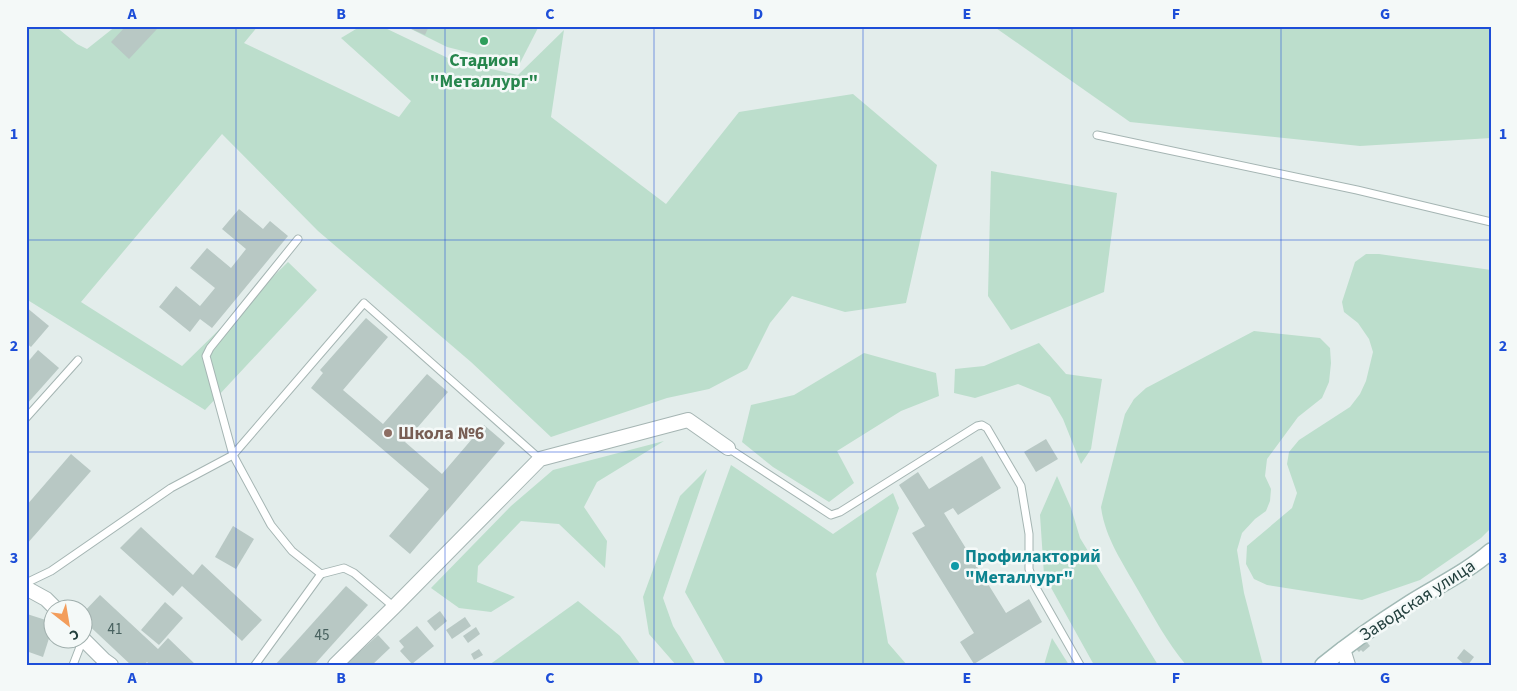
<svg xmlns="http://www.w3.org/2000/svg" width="1517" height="691" font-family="'Source Sans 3',sans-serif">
<rect width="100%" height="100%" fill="#e3edeb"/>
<g fill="#bcdecc">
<polygon points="26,26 55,26 77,44 87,49 116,26 258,26 244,43 399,117 411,101 341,38 361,26 381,26 452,60 518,75 564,30 551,117 666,204 739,112 853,94 937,165 906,303 845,312 792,296 770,323 747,369 709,389 667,398 551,437 471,362 318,231 222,134 81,302 182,366 288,262 317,290 205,410 26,299"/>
<polygon points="405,26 539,26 519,65 447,47"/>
<polygon points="993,26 1491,26 1491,138 1360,146 1130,122"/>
<polygon points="991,171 1117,193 1104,292 1011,330 988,296"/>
<polygon points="1366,254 1379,254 1491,270 1491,528 1481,538 1420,580 1362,600 1267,585 1254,579 1246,564 1247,546 1292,508 1297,493 1287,464 1289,452 1299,440 1350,407 1360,394 1366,381 1373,352 1369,339 1358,323 1344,312 1342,302 1355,262"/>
<path d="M1254,331L1320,338L1330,348L1331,363L1329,382L1322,398L1298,417L1267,459L1265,476L1271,489L1270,501L1266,511L1255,519L1242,533L1237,550L1244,593L1263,665H1186C1167,642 1153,616 1138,590C1123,563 1105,538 1101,507L1125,414L1134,399L1146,388Z"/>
<polygon points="1039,343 1066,374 1102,379 1091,449 1081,464 1063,419 1050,397 1018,384 975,398 954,393 955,369 984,366"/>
<polygon points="864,353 936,373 939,396 901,411 837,451 854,483 829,502 773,467 742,442 751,405 794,395"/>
<polygon points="664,441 597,482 584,507 607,541 605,568 559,524 521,521 478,566 477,582 515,597 491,612 459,608 431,588 511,506 553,470"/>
<polygon points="731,465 833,534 893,493 899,508 876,574 888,643 907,665 726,665 685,592"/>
<polygon points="707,469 663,598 673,626 696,665 676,665 649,634 643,597 680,496"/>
<polygon points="1057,476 1071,508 1080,538 1158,665 1094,665 1044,575 1040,515"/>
<polygon points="578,601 620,636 641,665 489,665"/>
<polygon points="1052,638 1069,665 1044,665"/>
</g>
<g fill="#b8c8c4">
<polygon points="126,26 154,26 157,29 129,59 111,42"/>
<polygon points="405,26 429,26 425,35"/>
<polygon points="239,209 263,229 270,221 288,236 212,328 200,319 190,332 159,307 176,286 200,306 215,288 190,268 207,248 231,268 246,249 222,229"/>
<polygon points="26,307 49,326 31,347 26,343"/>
<polygon points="366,318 388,337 343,390 383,424 427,374 448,392 405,442 442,474 484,425 505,443 410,554 389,536 429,489 311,388 323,373 320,370"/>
<polygon points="38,350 59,368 26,405 26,364"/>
<polygon points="1046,439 1058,459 1036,472 1024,452"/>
<polygon points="71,454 91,471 26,545 26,506"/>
<polygon points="982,456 1001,488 958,515 953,508 944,513 1006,613 1029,599 1042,622 974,664 960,642 974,633 912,533 925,526 899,485 918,472 929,489"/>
<polygon points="233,526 254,539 236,569 215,557"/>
<polygon points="141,527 193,575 202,564 262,620 242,641 182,586 173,596 120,548"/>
<polygon points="346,586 368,605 314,665 275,665"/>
<polygon points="100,595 158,649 168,638 196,665 150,665 147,662 144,665 131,665 82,619 82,614"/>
<polygon points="165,602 183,618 159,645 141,630"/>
<polygon points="440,611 447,621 435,631 427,621"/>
<polygon points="27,614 52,622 52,629 43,657 26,651"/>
<polygon points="465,617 471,626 452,639 446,630"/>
<polygon points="417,626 434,646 412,664 400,651 404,647 399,641"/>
<polygon points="476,627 480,634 468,643 463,636"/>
<polygon points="378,635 390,648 372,665 345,665"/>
<polygon points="1366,641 1370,646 1363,652 1361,650 1359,652 1356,649"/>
<polygon points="479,649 483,655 474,660 471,654"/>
<polygon points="1464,649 1474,657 1468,665 1465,665 1457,658"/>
</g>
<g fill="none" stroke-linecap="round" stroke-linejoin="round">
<g stroke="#a5b5b3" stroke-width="9">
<g id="lane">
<polyline points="1097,135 1357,190 1491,222"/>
<polyline points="298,239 210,348 206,356 233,455 271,525 292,551 321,574 344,568 354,573 394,607"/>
<polyline points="26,418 78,360"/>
<polyline points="728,448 831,515 840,512 977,426 982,425 987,428 1021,486 1029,534 1029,569 1035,586 1080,665"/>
<polyline points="26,583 51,571 171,488 233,455 364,303 540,459"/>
<polyline points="73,665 83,639"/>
<polyline points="255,665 321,574"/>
</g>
</g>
<g stroke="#a5b5b3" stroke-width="16">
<g id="street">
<polyline points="26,588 46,599 55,608"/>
<polyline points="82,638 104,660 111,665"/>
<polyline points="1343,649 1348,665"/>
<polyline points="335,665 394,607 540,459 688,420 728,448"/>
</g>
</g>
<g stroke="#a1b9b5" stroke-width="18">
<path id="secondary" d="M1323,665C1351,642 1380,622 1410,603C1437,586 1467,572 1491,551"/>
</g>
<use href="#lane" stroke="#fff" stroke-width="7"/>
<use href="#street" stroke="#fff" stroke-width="14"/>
<use href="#secondary" stroke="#fff" stroke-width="15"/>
</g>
<path fill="none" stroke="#1d4ed8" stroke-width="1" stroke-opacity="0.55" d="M236,26V665M445,26V665M654,26V665M863,26V665M1072,26V665M1281,26V665M26,240H1491M26,452H1491"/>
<circle fill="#2e9e5b" stroke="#f4f9f8" stroke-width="2" cx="484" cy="41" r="5"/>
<circle fill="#8d6e63" stroke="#f4f9f8" stroke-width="2" cx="388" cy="433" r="5"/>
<circle fill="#0f9aa8" stroke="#f4f9f8" stroke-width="2" cx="955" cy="566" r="5"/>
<g text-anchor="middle" stroke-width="5" stroke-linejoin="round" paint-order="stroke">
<g font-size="15" fill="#48615f">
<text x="115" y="634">41</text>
<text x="322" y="640">45</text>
</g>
<g font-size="18" font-weight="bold" fill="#27864d" stroke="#f4f9f8">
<text x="484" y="66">Стадион<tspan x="484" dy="21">"Металлург"</tspan></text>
</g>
<g font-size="18" font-weight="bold" fill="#785e54" stroke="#f4f9f8" text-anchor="start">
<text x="398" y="439">Школа №6</text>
</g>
<g font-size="18" font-weight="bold" fill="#0d838f" stroke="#f4f9f8" text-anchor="start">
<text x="965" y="562">Профилакторий<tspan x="965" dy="21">"Металлург"</tspan></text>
</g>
<g font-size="18" fill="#223f3d" stroke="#f4f9f8">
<text transform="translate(1417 600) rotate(-33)" y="6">Заводская улица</text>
</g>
</g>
<rect width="1517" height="691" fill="none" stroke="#f4f9f8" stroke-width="55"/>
<g transform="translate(68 624) rotate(149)"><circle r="24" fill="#f4f9f8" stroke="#a0afad"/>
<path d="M0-4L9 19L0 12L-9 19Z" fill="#f39d5b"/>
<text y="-8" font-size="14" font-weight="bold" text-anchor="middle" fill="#223f3d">С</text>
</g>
<rect x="28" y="28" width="1462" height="636" fill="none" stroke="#1d4ed8" stroke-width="2"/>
<g font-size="16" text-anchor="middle" font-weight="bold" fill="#1d4ed8">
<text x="132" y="19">A</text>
<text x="341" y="19">B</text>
<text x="550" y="19">C</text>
<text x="758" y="19">D</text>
<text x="967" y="19">E</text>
<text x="1176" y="19">F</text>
<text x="1385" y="19">G</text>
<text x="14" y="139">1</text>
<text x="1503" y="139">1</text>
<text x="14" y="351">2</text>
<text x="1503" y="351">2</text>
<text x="14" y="563">3</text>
<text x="1503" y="563">3</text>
<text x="132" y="683">A</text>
<text x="341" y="683">B</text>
<text x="550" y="683">C</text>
<text x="758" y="683">D</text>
<text x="967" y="683">E</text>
<text x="1176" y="683">F</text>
<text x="1385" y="683">G</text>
</g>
</svg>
